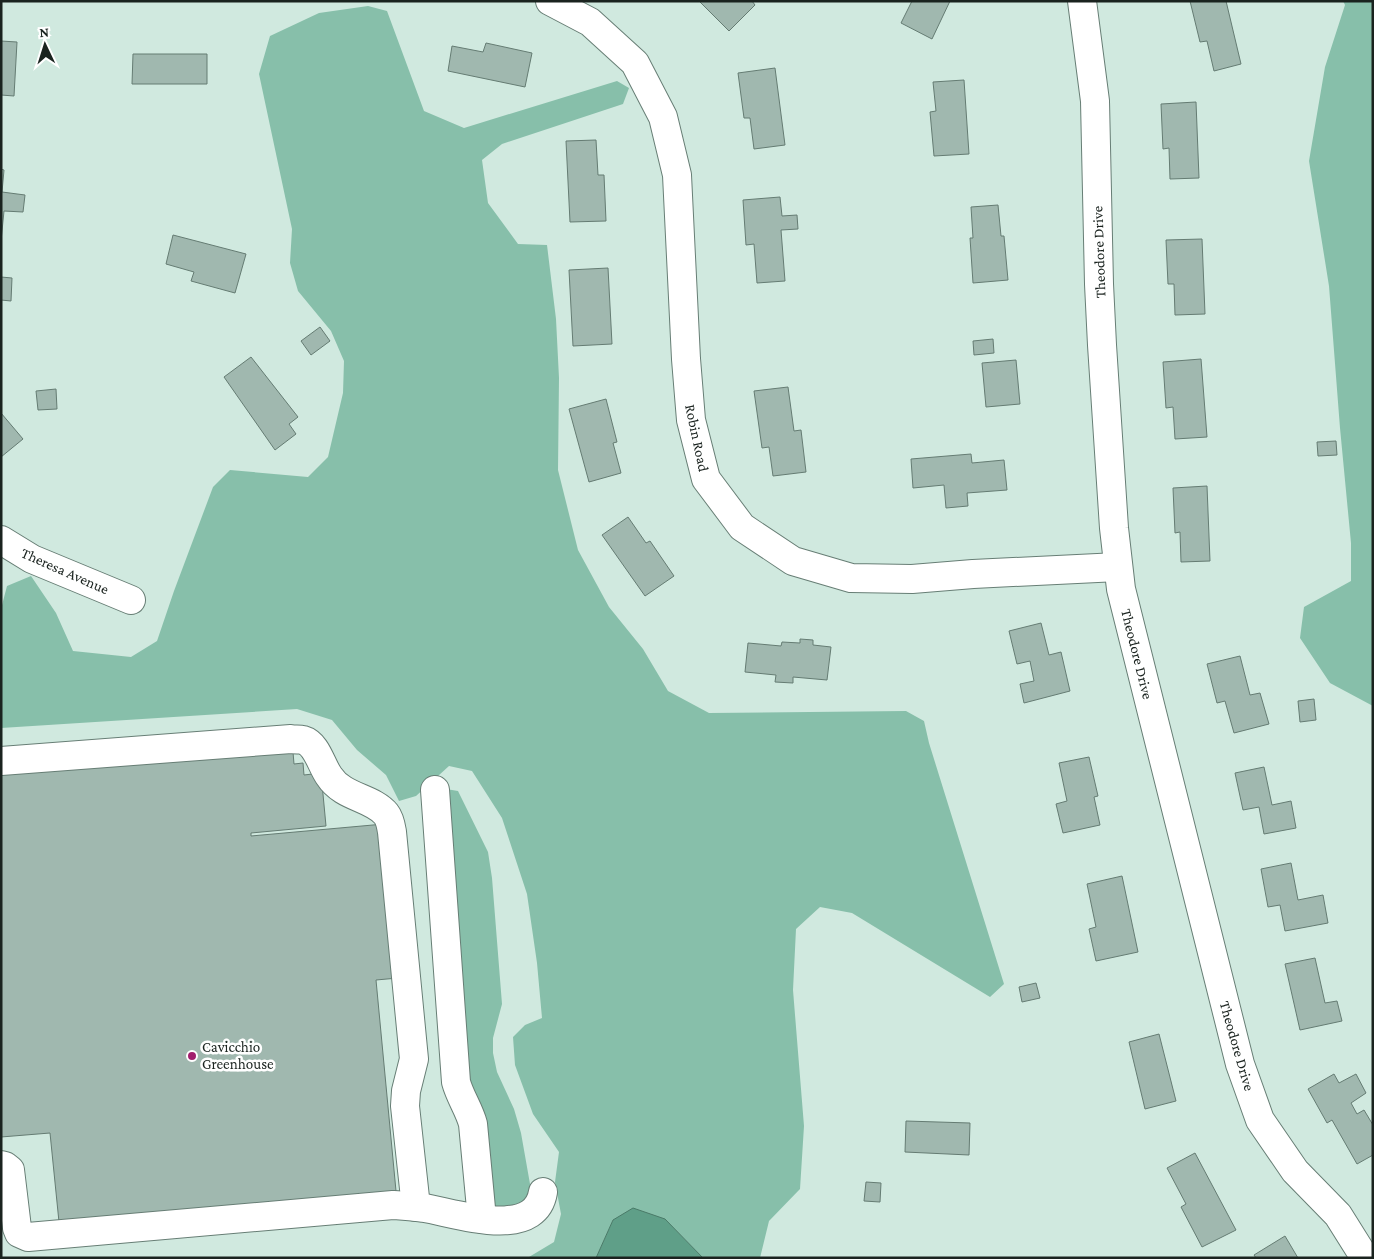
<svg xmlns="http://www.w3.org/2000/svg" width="1374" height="1259" font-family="'Crimson Pro',serif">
<rect width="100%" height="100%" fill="#d0e9df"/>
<g fill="#87bfaa">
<polygon points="1343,1 1373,1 1373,706 1330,683 1300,638 1304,607 1351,581 1351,543 1340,428 1329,286 1309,161 1325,67 1345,5"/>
<polygon points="368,6 387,11 424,111 464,128 617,81 629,88 623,104 502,144 482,160 488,203 518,244 547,245 556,319 559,378 558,470 578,550 609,607 643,649 668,691 709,713 906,711 924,721 929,743 1004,984 990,997 852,913 820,907 796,929 793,990 804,1126 800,1189 769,1221 760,1258 703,1258 665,1219 613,1220 596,1258 290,1258 529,1257 554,1242 561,1214 555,1182 559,1152 533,1114 515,1065 513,1037 525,1025 542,1018 537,963 527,894 502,818 472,771 449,766 416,796 399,801 386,775 357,750 332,720 297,709 1,728 1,609 7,586 31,576 56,613 73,651 131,657 157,641 174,591 213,487 230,470 308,477 328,457 343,393 344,361 331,331 298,291 290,263 292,229 259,74 270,36 319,13"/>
<polygon points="446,789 458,791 488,852 492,878 502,1004 493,1038 493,1053 497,1072 514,1109 521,1133 533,1201 492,1209 463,1088"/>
</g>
<polygon fill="#5f9f88" stroke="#4a7a68" points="633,1208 665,1219 703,1258 596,1258 613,1220"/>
<g fill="#a0b8af" stroke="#657c73">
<polygon points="699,1 752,1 755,5 729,31"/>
<polygon points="912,1 950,1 932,39 901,23"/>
<polygon points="1190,1 1226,1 1241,64 1214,71 1207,41 1200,42"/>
<polygon points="1,41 17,42 14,96 1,95"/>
<polygon points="486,43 532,53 525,87 448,71 452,46 483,52"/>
<polygon points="133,54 207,54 207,84 132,84"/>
<polygon points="775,68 785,145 754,149 750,118 744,118 738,73"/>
<polygon points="964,80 969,154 934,156 930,112 936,111 933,82"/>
<polygon points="1196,102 1199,178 1170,179 1169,148 1163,149 1161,104"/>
<polygon points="596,140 598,175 604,175 606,221 570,222 566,141"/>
<polygon points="1,169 4,170 2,192 25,195 23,212 4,211 1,241"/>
<polygon points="780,197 782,216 797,215 798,229 781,230 785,281 757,283 754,244 746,245 743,200"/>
<polygon points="998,205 1001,236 1004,236 1008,280 973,283 970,238 973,238 971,207"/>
<polygon points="173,235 246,254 235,293 191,281 194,272 166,264"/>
<polygon points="1202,239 1205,314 1175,315 1174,284 1168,284 1166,240"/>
<polygon points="608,268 612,344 573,346 569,270"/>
<polygon points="1,277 12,278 11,301 1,300"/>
<polygon points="320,327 330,341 311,355 301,341"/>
<polygon points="993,339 994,353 974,355 973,341"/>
<polygon points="251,357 298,417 289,424 296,434 275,450 224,377"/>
<polygon points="1201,359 1207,437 1175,439 1173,407 1166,408 1163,362"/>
<polygon points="1016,360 1020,404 986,407 982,363"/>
<polygon points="788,387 794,431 801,430 806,472 773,476 769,447 762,448 754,391"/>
<polygon points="56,389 57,409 38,410 36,391"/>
<polygon points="606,399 617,442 613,443 621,473 589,482 569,409"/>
<polygon points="1,413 23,439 1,457"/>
<polygon points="1336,441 1337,455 1318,456 1317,442"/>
<polygon points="971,454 972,463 1004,460 1007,490 967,493 968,506 946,508 944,485 913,488 911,459"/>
<polygon points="1207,486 1210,561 1181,562 1180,532 1175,533 1173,488"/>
<polygon points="628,517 646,543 650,541 674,576 645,596 602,535"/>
<polygon points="1041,623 1049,655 1061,652 1070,691 1024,703 1020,684 1034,681 1030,661 1017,664 1009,631"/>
<polygon points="800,639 813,640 813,645 831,647 827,680 793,677 793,683 775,682 776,675 745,672 748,643 781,646 782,642 800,643"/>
<polygon points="1240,656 1250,695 1260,693 1269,724 1234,733 1225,701 1217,703 1207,664"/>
<polygon points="1314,699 1316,720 1300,722 1298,701"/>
<polygon points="293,752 294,764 303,763 304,775 321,773 326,826 251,833 251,836 384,824 398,978 376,980 396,1191 59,1222 50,1133 1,1137 1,774"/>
<polygon points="1089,757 1098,796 1094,797 1100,825 1063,833 1056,804 1067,801 1059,763"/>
<polygon points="1264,767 1272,805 1291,801 1296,828 1264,834 1259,807 1243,810 1235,773"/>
<polygon points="1291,863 1298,900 1323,895 1328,923 1285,931 1280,905 1268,907 1261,869"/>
<polygon points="1122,876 1138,952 1096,961 1089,929 1096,927 1087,884"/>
<polygon points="1315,958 1325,1003 1337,1001 1342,1021 1300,1030 1285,964"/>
<polygon points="1036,983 1040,998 1022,1002 1019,987"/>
<polygon points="1159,1034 1176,1101 1145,1109 1129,1042"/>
<polygon points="1334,1074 1339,1083 1356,1074 1366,1093 1351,1103 1357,1114 1364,1110 1373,1125 1373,1155 1357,1164 1332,1120 1327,1123 1308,1089"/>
<polygon points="906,1121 970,1123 969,1155 905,1152"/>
<polygon points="1195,1153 1236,1230 1202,1247 1181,1207 1186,1204 1167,1168"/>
<polygon points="866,1182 881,1183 880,1202 864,1201"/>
<polygon points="1285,1236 1298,1258 1256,1258 1254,1255"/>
</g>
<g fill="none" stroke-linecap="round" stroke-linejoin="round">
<g stroke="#677e75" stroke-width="30">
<g id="minor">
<polyline points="550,1 590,22 635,63 663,117 677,175 686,359 691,420 706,479 742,527 793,561 851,578 912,579 973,574 1118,567"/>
<polyline points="1082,1 1095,101 1099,284 1102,345 1114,528 1121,589 1240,1064 1260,1120 1295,1171 1338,1215 1365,1258"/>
<polyline points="1,540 32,559 131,600"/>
<path d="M1,761L291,739C295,740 299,739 303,740C317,744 321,765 329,776C343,798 372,797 386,814C390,819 391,826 392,832L413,1049L414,1059L406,1091L405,1106L416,1207"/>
<path d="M435,790L456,1082C460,1097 469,1109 473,1124L482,1219"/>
<path d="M1,1165L5,1166L10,1170L17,1228L19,1233L28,1237L393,1205C404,1206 414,1206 424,1208C456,1213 535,1241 543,1192"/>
</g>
</g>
<use href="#minor" stroke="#fff" stroke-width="28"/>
</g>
<circle fill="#a11e6d" stroke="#fff" stroke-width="2" cx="192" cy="1056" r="5"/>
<g text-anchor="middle" stroke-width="5" stroke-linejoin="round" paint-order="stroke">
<g font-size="15" fill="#1a231f" stroke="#fff">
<text transform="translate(1099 252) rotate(-92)" y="5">Theodore Drive</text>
<text transform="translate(697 438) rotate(78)" y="5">Robin Road</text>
<text transform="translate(65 571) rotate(24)" y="5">Theresa Avenue</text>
<text transform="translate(1137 654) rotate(76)" y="5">Theodore Drive</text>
<text transform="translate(1237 1046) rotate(74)" y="5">Theodore Drive</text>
</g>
<g font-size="15" fill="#1a231f" stroke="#fff" text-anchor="start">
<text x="202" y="1052">Cavicchio<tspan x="202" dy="17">Greenhouse</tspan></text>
</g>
</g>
<rect width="1374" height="1259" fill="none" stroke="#1a231f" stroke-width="5"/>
<g transform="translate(45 45) rotate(356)" stroke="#ffffff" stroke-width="4" paint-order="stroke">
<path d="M0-4L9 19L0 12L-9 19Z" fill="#1a231f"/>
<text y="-8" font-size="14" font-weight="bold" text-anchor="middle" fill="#1a231f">N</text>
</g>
</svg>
